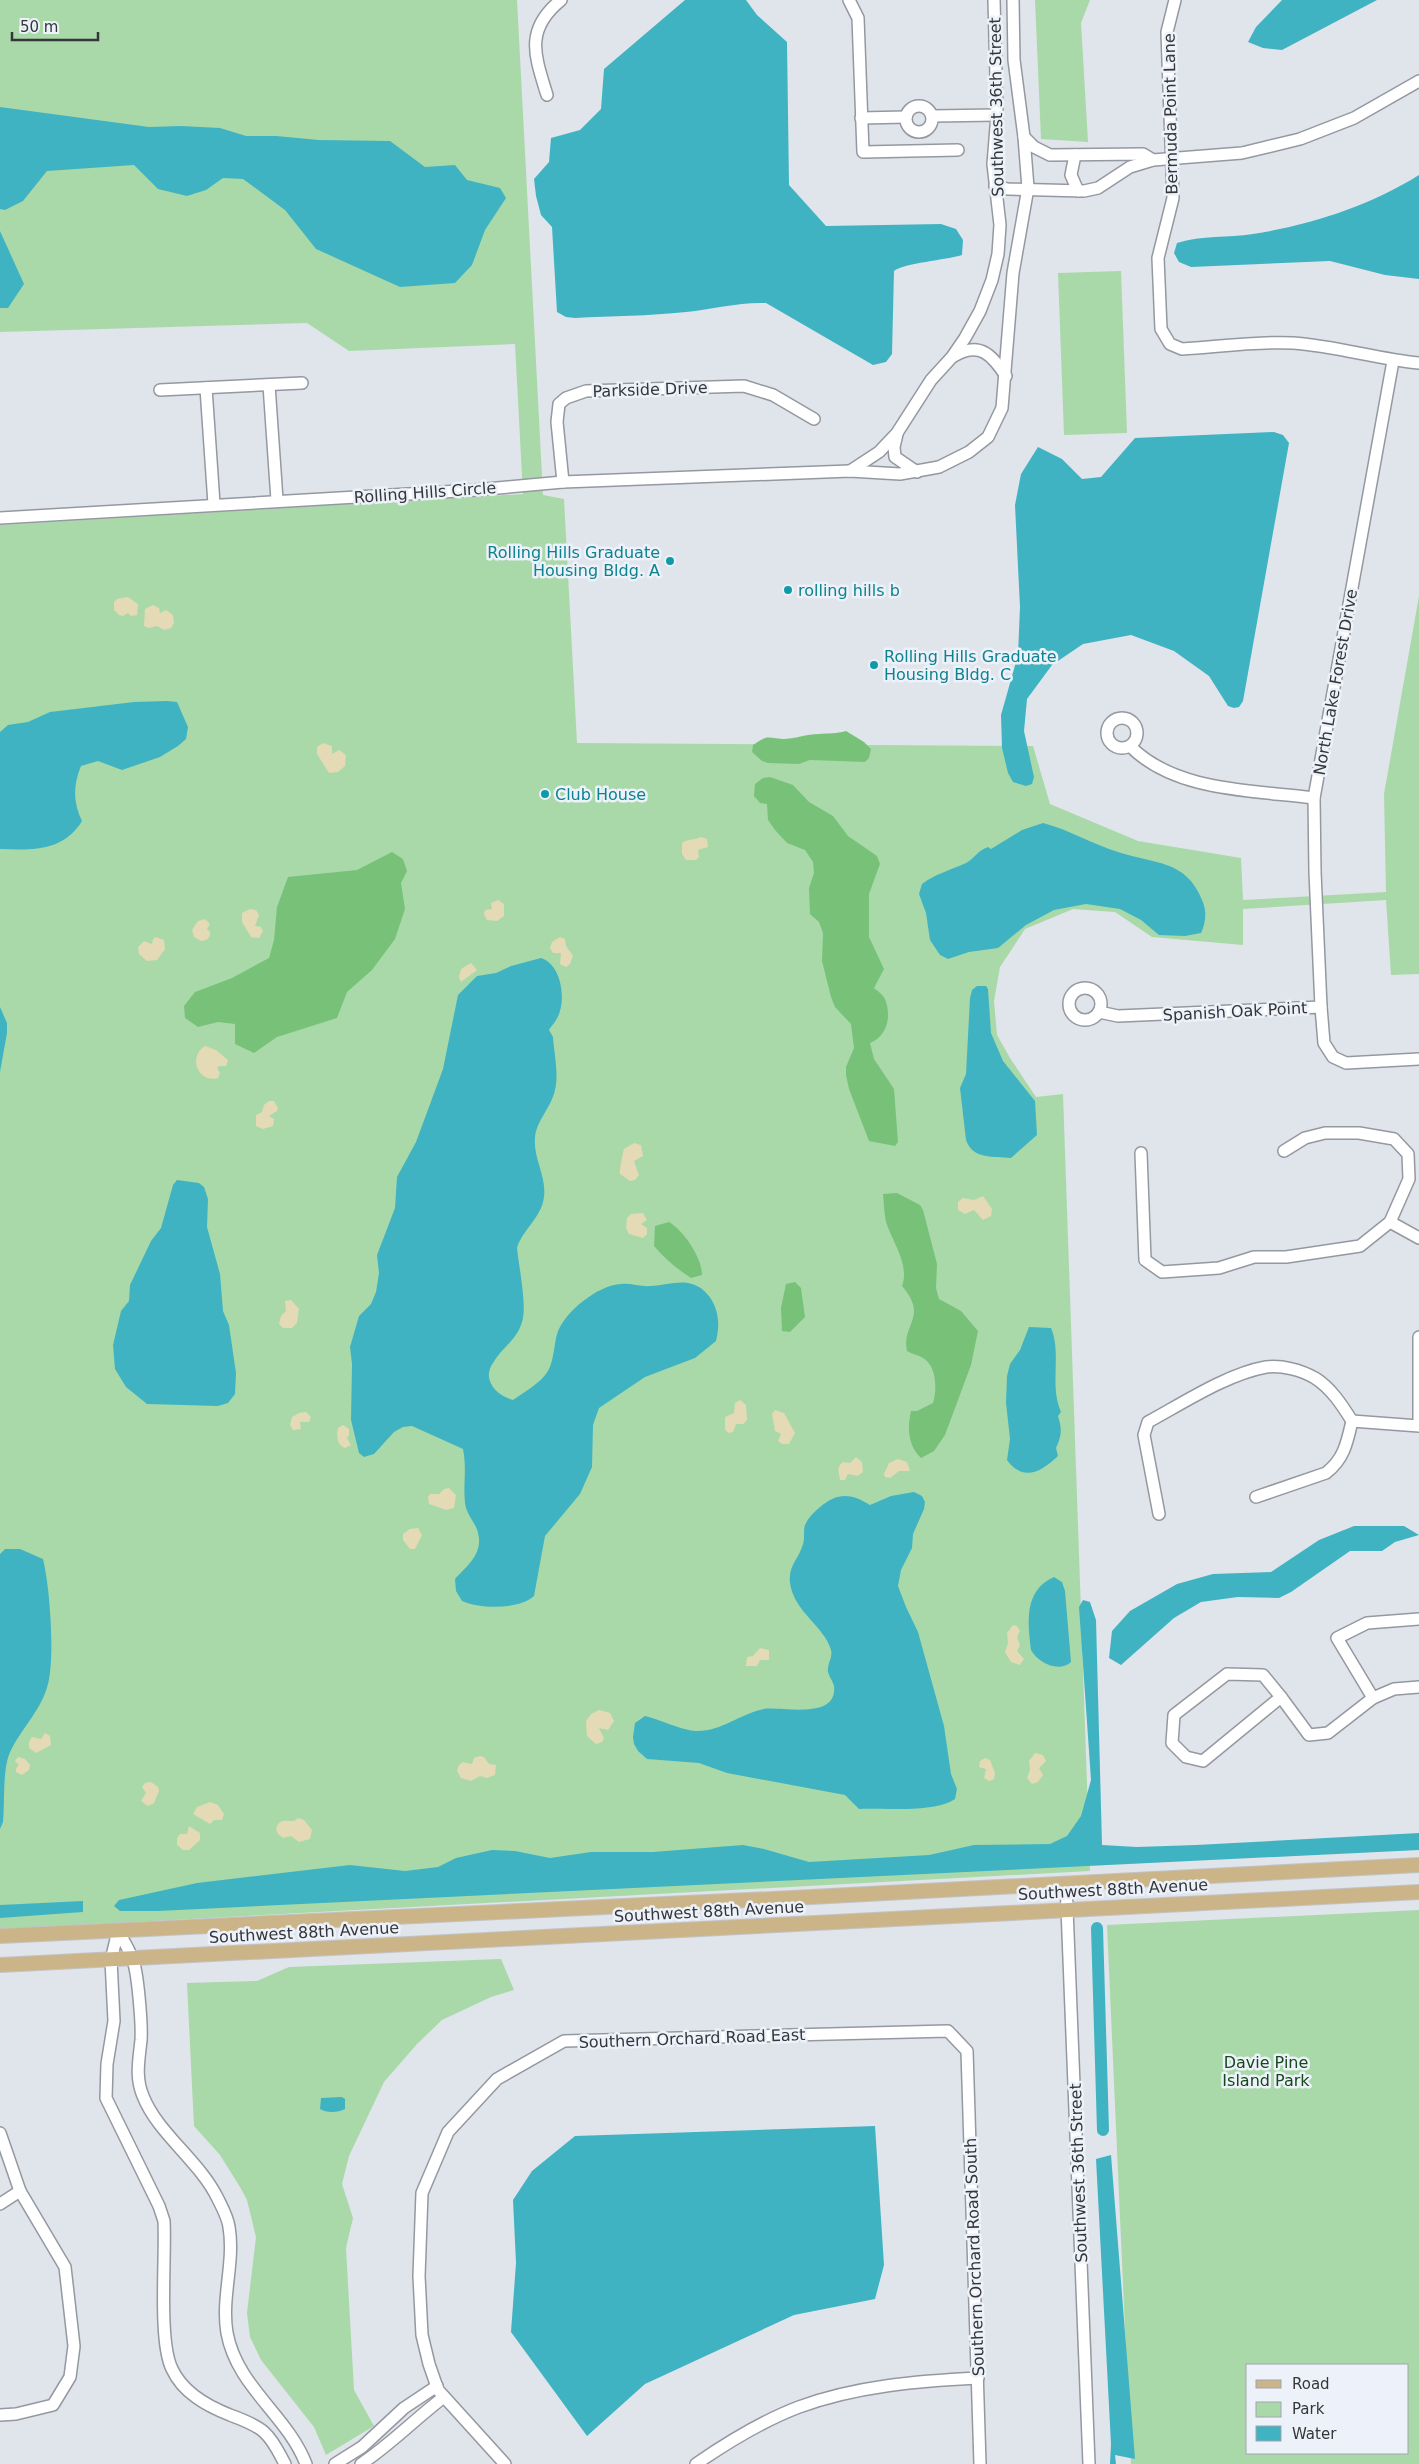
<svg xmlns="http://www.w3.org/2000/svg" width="1419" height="2464" font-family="'DejaVu Sans',sans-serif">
<rect width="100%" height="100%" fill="#e0e4eb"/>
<g fill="#a9d9a9" fill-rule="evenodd">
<polygon points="0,0 517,0 543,495 564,499 577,743 1033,746 1050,804 1138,841 1241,858 1243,900 1386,892 1384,794 1419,596 1419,974 1391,975 1386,900 1243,909 1243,945 1152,937 1115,912 1073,909 1025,929 1000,967 994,1001 997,1035 1010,1058 1036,1097 1063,1094 1090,1871 0,1929 0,525 523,494 515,344 349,351 307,323 0,332"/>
<polygon points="1035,0 1090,0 1081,23 1088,142 1041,139"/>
<polygon points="1121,271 1127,433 1064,435 1058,273"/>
<path d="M1419,1910V2464H1131L1107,1925ZM1248,2365H1408V2453H1248Z"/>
<polygon points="501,1959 514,1990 491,1997 442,2020 417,2044 384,2082 349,2156 342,2184 353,2218 346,2248 354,2390 374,2426 326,2455 314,2427 261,2360 250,2337 247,2313 256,2237 247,2200 240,2187 220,2155 194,2126 187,1983 257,1981 289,1967"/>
</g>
<g fill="#77c278">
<path d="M846,731L864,742L871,749L869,758L865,762L810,760L799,764L768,763L762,761L752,752L753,745C769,734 766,738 783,739C794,739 807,734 819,734C829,733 836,734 846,731Z"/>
<path d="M770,777L793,785L809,802L833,816L848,836L877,856L880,864L869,894V937L884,969L874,988C878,991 883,995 885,999C892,1017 887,1036 870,1043L874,1059L894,1089L898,1142L895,1146L869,1141L849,1089L846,1075V1067L854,1048L851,1024L835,1007L831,997L822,961L823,933L819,922L810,914L809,888L814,873L813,862L805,850L787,843L775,830L768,820L767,804L760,803L754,796L755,784L763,778Z"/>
<polygon points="392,852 403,859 407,871 401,883 405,909 395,939 372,970 347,992 337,1018 277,1037 254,1053 235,1044 235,1024 218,1022 198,1027 185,1018 184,1006 195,992 232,978 269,958 274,940 277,907 288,877 357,870"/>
<path d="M897,1193L920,1205L923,1210L937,1264L936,1288L939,1299L961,1311L978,1331L971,1365L945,1435L934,1451L921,1458C908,1445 907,1429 911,1411H917L933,1403C937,1390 937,1366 923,1358C918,1355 912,1354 907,1351C901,1325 929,1317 902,1286C910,1265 892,1241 886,1222C884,1213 884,1203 883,1194Z"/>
<path d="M669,1222C684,1231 702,1258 702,1275L691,1278C677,1269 665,1259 654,1246L655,1226Z"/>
<polygon points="795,1282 801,1288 805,1317 790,1332 782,1331 781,1308 786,1284"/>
</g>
<g fill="#e4dab5">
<polygon points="128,597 138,604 137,615 131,616 128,613 123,616 119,615 114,610 114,602 117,599"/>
<polygon points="153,605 159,608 160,613 166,610 173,615 174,623 171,628 164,630 157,626 149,628 144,626 145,609"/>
<polygon points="323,743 332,746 332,754 339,750 346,755 345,766 338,772 329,773 317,754 317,747"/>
<path d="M701,837L707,839L708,847L698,850L699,857L696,860H686L682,854V843C687,839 695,840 701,837Z"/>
<polygon points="498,900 504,904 504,916 497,921 487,920 484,914 485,910 492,909 491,903"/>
<polygon points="250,909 256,910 259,915 255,926 261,927 263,931 259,938 251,937 242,922 242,913"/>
<path d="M205,919L210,924L207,929L210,932C211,938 206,941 201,941L194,937L192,930L198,921Z"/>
<polygon points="156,937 164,940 165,949 157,960 147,961 139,954 138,947 144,941 152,944 153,939"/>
<polygon points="560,937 565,939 566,946 573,956 570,964 566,967 560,964 561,953 553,953 550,948 552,942"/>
<polygon points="471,963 477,970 461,982 459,977 461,969"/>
<path d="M205,1046L216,1050L228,1060L226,1066H219L217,1068L220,1073L218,1078C199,1084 187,1057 205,1046Z"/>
<polygon points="269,1101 274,1101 278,1108 277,1111 269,1116 274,1119 273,1126 263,1129 256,1126 256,1115 262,1112 264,1105"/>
<path d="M634,1143L641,1145L643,1156L634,1161L639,1175L635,1180L630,1181L620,1174C619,1172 623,1152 624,1149Z"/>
<polygon points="983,1196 992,1209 991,1216 983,1220 974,1210 965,1214 958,1210 958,1202 963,1198 974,1200"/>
<polygon points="643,1213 647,1220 641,1224 647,1228 647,1234 643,1238 629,1234 626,1228 627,1218 631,1214"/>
<polygon points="291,1300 299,1309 297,1323 292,1328 283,1328 279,1324 281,1316 286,1311 285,1301"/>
<polygon points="740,1400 746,1405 747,1420 743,1424 736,1424 733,1432 728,1433 725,1429 725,1417 734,1413 735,1403"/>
<polygon points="775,1410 784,1413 795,1433 789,1444 782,1444 778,1441 781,1434 775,1431 772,1414"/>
<polygon points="306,1412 311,1417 309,1422 300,1422 301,1429 293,1430 290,1425 292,1417 299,1413"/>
<path d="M343,1425L349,1429V1435L347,1438L351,1445L345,1448C337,1445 336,1436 338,1428Z"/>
<path d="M856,1457L862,1462L863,1472L858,1476L848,1474L845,1480H840C839,1472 836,1467 843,1462L850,1463Z"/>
<polygon points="898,1459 907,1462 910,1471 899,1471 890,1478 885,1477 884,1474 889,1463"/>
<polygon points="449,1488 456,1495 454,1508 446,1510 429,1504 428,1497 430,1494 439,1494 444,1489"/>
<polygon points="418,1528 422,1535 415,1549 410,1549 403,1540 403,1534 410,1529"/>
<polygon points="1013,1625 1017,1626 1020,1631 1017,1637 1020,1645 1017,1651 1024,1659 1020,1665 1011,1662 1005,1652 1008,1643 1007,1633"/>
<polygon points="760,1648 769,1650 769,1660 760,1660 757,1666 746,1666 747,1657 753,1656"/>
<polygon points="599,1710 610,1713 614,1721 608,1730 599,1728 604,1738 602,1742 596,1744 587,1736 586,1721 591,1714"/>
<polygon points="45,1733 50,1736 51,1745 36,1753 29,1748 29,1742 32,1737 41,1739"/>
<polygon points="1035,1753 1043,1755 1046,1761 1039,1768 1043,1775 1038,1782 1032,1784 1027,1778 1030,1770 1029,1761"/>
<polygon points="480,1756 484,1757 489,1764 496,1765 495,1775 487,1778 480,1776 471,1781 461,1778 457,1771 459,1765 463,1762 472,1764 474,1758"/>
<polygon points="18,1757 25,1759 30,1765 29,1770 22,1775 16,1772 16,1768 19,1765 15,1761"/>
<polygon points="985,1758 990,1760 995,1773 994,1779 989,1781 984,1778 986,1769 979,1767 980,1761"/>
<polygon points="151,1782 158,1787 159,1791 154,1803 148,1806 141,1801 146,1793 142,1787 145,1783"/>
<polygon points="210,1802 218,1805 224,1814 222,1820 214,1820 210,1824 193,1814 197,1807"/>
<path d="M298,1818L304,1820L312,1830L310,1839L299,1842L291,1836L283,1838L278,1834L276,1829C279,1818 286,1821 294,1821Z"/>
<polygon points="189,1826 200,1833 200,1840 189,1850 183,1850 177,1845 177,1838 180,1834 187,1834"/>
</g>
<g fill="#40b3c2">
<path d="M685,0H746L757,15L787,42L789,185L826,226L941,224L956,229L963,240L962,255C946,260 904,263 894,271L892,354L886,362L873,365L766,303C739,302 713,309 686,312C649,316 612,316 575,318L566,317L557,312L552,227L541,215L536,196L534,179L549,162L551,138L580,130L601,109L604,69Z"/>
<polygon points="1282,0 1377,0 1282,50 1263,48 1248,42 1256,27"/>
<polygon points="0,107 149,127 181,126 220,128 246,136 276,136 319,140 390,141 425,167 455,165 467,180 500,188 506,198 485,230 472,265 455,283 400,287 316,249 285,210 243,179 223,178 206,190 187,196 158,189 134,165 47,171 23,201 5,210 0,209"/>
<path d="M1419,175V279L1385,275L1330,261L1191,267L1179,262L1174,253L1177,243C1202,235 1228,238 1253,234C1311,225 1369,206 1419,175Z"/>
<polygon points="0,231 24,284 8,308 0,308"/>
<polygon points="1274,432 1283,435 1289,443 1243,701 1239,707 1234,708 1228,706 1209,676 1174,651 1131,635 1083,644 1052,665 1027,699 1024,731 1034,777 1032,784 1026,786 1013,782 1008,773 1002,748 1001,715 1018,655 1020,607 1015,505 1021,474 1038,447 1062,459 1082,479 1101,477 1135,438"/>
<path d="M167,701L177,702L188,727L186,739L178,746L160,757L122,770L98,761L81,766C73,785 73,803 82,821C63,852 32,850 0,849V732L8,725L28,722L50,712L134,702Z"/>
<path d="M1043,823C1070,830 1092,844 1118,852C1153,864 1186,859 1202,900C1207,910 1206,923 1201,933L1185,936L1159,935L1141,920L1120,909L1086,904L1054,910L1026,925L998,948L969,952L948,959L940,955L930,940L926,913L919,894L922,884C935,874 951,870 966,863C974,859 978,850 988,847L991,849L1022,830Z"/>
<path d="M541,958C563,965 567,1004 556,1020C554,1024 551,1026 549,1030L553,1037C554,1053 559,1073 555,1090C551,1108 536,1121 535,1138C533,1160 549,1179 543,1202C539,1219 522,1231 517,1248C519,1267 526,1301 523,1318C519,1339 503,1346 493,1363C481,1380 497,1396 513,1400C524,1392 541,1383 548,1371C554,1360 554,1345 557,1334C564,1312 598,1285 621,1284C631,1283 641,1287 651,1286C669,1285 686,1277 702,1289C718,1302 721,1322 716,1341L695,1358L645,1377L599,1408L593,1425L592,1467L580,1494L545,1536L534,1596C518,1610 480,1609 462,1601L456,1591L455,1579C470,1563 486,1551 476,1527C472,1519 466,1512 465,1503C463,1483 467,1470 463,1449L412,1426L403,1427L394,1432L374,1454L364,1457L359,1453L351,1420L352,1364L350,1347L359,1316L371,1304L376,1292L379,1273L377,1255L395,1208L397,1177L416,1142L443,1069L458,995L477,976L496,973L511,966Z"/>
<path d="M977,986H986L988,989L991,1033L1003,1061L1035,1101L1037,1135L1011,1158C994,1156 973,1160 966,1140L960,1088L966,1074L970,998L972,990Z"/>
<polygon points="0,1007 7,1023 7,1033 0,1072"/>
<polygon points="177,1180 199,1183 204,1187 208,1199 207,1227 220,1274 223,1311 229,1325 236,1373 235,1394 228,1403 218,1406 147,1404 126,1387 115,1369 113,1345 121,1311 129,1301 130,1285 151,1241 161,1228 173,1185"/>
<path d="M1029,1327L1051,1328C1062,1354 1049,1385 1061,1412L1058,1416C1062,1429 1062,1435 1056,1448L1058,1456C1042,1471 1024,1483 1007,1460L1010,1439L1006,1403L1007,1376L1010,1364L1020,1350Z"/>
<path d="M914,1492L922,1496L925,1502L924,1509L913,1534L912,1548L901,1570L898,1586L906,1607L918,1632L944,1726L951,1774L957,1789L955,1799C935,1813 885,1808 859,1809L845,1795L727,1773L699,1763L647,1759L638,1751L634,1744L633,1737L635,1723L645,1716C658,1719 684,1731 696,1731C720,1732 740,1714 764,1709C780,1706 838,1721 834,1686C833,1681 829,1677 828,1672C827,1664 833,1657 831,1650C825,1627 794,1612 790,1583C788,1565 799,1559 803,1544C805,1538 803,1531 805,1525C808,1518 813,1513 819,1508C837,1492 851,1493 870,1505L891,1496Z"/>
<polygon points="1354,1526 1404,1526 1419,1535 1395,1542 1382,1551 1350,1551 1291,1592 1279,1598 1238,1597 1201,1602 1174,1618 1121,1665 1109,1658 1112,1631 1130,1611 1177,1584 1213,1574 1271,1572 1319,1540"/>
<path d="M5,1549H20L43,1559C50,1587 55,1657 48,1684C42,1709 22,1728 11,1750C2,1767 5,1803 3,1822L0,1829V1554Z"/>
<path d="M1054,1577L1062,1582L1065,1591L1071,1662C1059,1673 1038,1663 1031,1650C1028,1623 1023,1591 1054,1577Z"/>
<polygon points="1083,1600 1090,1602 1096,1620 1102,1845 1137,1847 1196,1845 1419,1833 1419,1850 158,1911 120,1911 114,1906 119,1900 197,1883 350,1865 405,1871 438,1867 456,1858 492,1850 515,1851 550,1858 591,1852 653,1852 743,1845 764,1849 809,1862 929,1855 974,1845 1050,1844 1067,1836 1081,1816 1091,1780 1079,1607"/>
<polygon points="83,1901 83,1912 0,1918 0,1905"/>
<path d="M342,2097L345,2099V2109C338,2113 326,2113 320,2109L321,2098Z"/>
<polygon points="875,2126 884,2265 875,2299 794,2315 645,2384 587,2436 511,2332 516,2263 513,2200 532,2171 575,2136"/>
<polygon points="1111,2155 1135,2459 1115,2455 1116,2464 1110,2464 1111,2444 1096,2159"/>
</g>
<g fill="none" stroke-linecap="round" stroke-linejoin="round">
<polyline stroke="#40b3c2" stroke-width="12" points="1097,1928 1103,2130"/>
<g stroke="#9598a0" stroke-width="14">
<g id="minor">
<polyline points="849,0 858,18 863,152 958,150"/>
<path d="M1175,0L1167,32L1173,198L1158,258L1161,329L1170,344L1182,349C1217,347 1258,341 1293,343C1336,346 1377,359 1419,363"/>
<path d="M547,95C535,56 524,30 561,0"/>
<circle cx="919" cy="119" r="13"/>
<polyline points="932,116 997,115"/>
<polyline points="861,118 906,117"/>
<polyline points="1024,137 1034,147 1050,155 1143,154 1153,160"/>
<polyline points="1075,155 1071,175 1078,191"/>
<polyline points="995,186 1008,189 1084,191 1098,188 1130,167 1153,160 1242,153 1300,139 1354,118 1419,81"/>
<path d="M954,356C980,341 992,355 1006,376"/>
<polyline points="269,385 277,500"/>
<polyline points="206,388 214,504"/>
<polyline points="160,390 302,383"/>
<polyline points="897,434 894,447 895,457 917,472"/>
<polyline points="850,471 879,452 897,433 931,380 952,357 965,338 980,311 992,280 998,254 1000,225 993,164 997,115 994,0"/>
<polyline points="563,482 557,422 559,404 566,398 586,391 744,386 773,395 814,419"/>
<polyline points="0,518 476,490 563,482 850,471 900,474 939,467 969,452 988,437 1002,408 1013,273 1028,188 1024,137 1014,60 1013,0"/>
<circle cx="1122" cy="733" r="15"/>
<path d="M1130,746C1175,792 1253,790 1314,798"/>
<circle cx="1085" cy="1004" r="16"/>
<polyline points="1321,1007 1315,872 1314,798 1393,361"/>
<polyline points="1099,1012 1118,1016 1321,1007 1324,1043 1333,1057 1346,1063 1419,1059"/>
<polyline points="1141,1153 1145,1260 1162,1272 1219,1268 1254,1257 1286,1257 1360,1246 1390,1222 1409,1179 1408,1154 1394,1139 1359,1133 1325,1133 1305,1138 1284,1151"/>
<polyline points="1390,1222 1419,1238"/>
<polyline points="1419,1337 1419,1421"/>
<polyline points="1352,1421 1419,1426"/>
<path d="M1256,1497L1326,1473C1344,1459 1347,1443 1352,1421"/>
<path d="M1159,1514L1144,1435L1148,1422C1183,1403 1227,1374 1266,1367C1282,1365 1301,1370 1315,1378C1331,1388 1342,1405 1352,1421"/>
<polygon points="1227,1674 1263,1675 1281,1697 1203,1761 1186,1757 1172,1743 1174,1715"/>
<polyline points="1281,1697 1309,1735 1328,1733 1373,1698 1394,1689 1419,1687"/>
<polyline points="1373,1698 1337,1638 1367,1623 1419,1619"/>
<polyline points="1066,1883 1089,2464"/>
<path d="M118,1931L111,1960L114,2021L107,2064L106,2098L159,2206L164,2221C166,2256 158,2341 172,2369C183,2393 207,2406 230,2415C241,2419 255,2424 264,2432C274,2441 279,2453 285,2464"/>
<path d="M118,1931C123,1940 129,1949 132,1958C138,1970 142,2026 141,2040C139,2060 135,2077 143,2096C158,2134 199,2160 218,2199C222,2207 228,2218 229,2227C235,2262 221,2298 227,2333C237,2387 287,2415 306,2464"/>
<polyline points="0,2133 20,2191 65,2267 74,2346 70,2377 53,2405 16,2414 0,2415"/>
<polyline points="0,2204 20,2191"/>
<polyline points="335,2464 362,2447 404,2408 437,2386"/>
<path d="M361,2464C390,2445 416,2418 444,2397"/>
<polyline points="505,2464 438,2390 429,2364 422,2335 419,2276 422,2193 448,2132 497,2079 564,2041 948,2031 967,2051 980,2464"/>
<path d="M696,2464C728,2442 762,2421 799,2407C856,2386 918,2381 978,2378"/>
</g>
</g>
<g stroke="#c2c3c4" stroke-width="16">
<g id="major">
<polyline points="0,1936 792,1898 1419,1865"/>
<polyline points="0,1965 1419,1892"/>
</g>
</g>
<use href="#minor" stroke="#fff" stroke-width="11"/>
<use href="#major" stroke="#cbb588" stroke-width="14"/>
</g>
<g fill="#0f9aa8" stroke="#edf1f9" stroke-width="2">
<circle cx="670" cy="561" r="5"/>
<circle cx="788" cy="590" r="5"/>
<circle cx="874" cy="665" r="5"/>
<circle cx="545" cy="794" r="5"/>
</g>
<g text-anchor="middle" stroke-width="5" stroke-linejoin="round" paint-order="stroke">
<g font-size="16" fill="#343639" stroke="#edf1f9">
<text transform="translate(996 107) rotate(-91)" y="6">Southwest 36th Street</text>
<text transform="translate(1170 114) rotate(-91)" y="6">Bermuda Point Lane</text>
<text transform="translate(650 389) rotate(-2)" y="6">Parkside Drive</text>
<text transform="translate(425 492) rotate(-4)" y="6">Rolling Hills Circle</text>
<text transform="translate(1335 682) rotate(-80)" y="6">North Lake Forest Drive</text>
<text transform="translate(1235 1011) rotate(-3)" y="6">Spanish Oak Point</text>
<text transform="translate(1113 1889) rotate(-3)" y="6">Southwest 88th Avenue</text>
<text transform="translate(709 1911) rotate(-3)" y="6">Southwest 88th Avenue</text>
<text transform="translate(304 1932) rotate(-3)" y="6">Southwest 88th Avenue</text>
<text transform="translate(692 2038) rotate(-2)" y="6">Southern Orchard Road East</text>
<text transform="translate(1078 2173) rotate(-92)" y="6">Southwest 36th Street</text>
<text transform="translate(974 2257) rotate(-92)" y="6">Southern Orchard Road South</text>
</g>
<g font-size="16" fill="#0d838f" stroke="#edf1f9" text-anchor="start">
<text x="660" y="558" text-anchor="end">Rolling Hills Graduate<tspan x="660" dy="18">Housing Bldg. A</tspan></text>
<text x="798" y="596">rolling hills b</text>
<text x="884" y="662">Rolling Hills Graduate<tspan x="884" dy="18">Housing Bldg. C</tspan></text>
<text x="555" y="800">Club House</text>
</g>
<g font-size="16" fill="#144919" stroke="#edf1f9">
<text x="1266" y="2068">Davie Pine<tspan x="1266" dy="18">Island Park</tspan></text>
</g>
</g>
<rect x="1246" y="2364" width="162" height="90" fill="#edf1f9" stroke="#a3a6ac"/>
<rect x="1256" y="2380" width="25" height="8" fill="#cbb588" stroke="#a3a6ac"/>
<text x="1292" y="2389" font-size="15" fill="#343639">Road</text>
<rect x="1256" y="2402" width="25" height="15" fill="#a9d9a9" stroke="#a3a6ac"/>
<text x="1292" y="2414" font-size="15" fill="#343639">Park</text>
<rect x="1256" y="2426" width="25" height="15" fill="#40b3c2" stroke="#a3a6ac"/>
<text x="1292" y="2439" font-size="15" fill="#343639">Water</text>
<path d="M12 32v8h86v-8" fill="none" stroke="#343639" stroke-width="2.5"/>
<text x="20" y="32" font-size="15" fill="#343639" stroke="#edf1f9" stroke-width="4" paint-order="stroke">50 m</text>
</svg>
